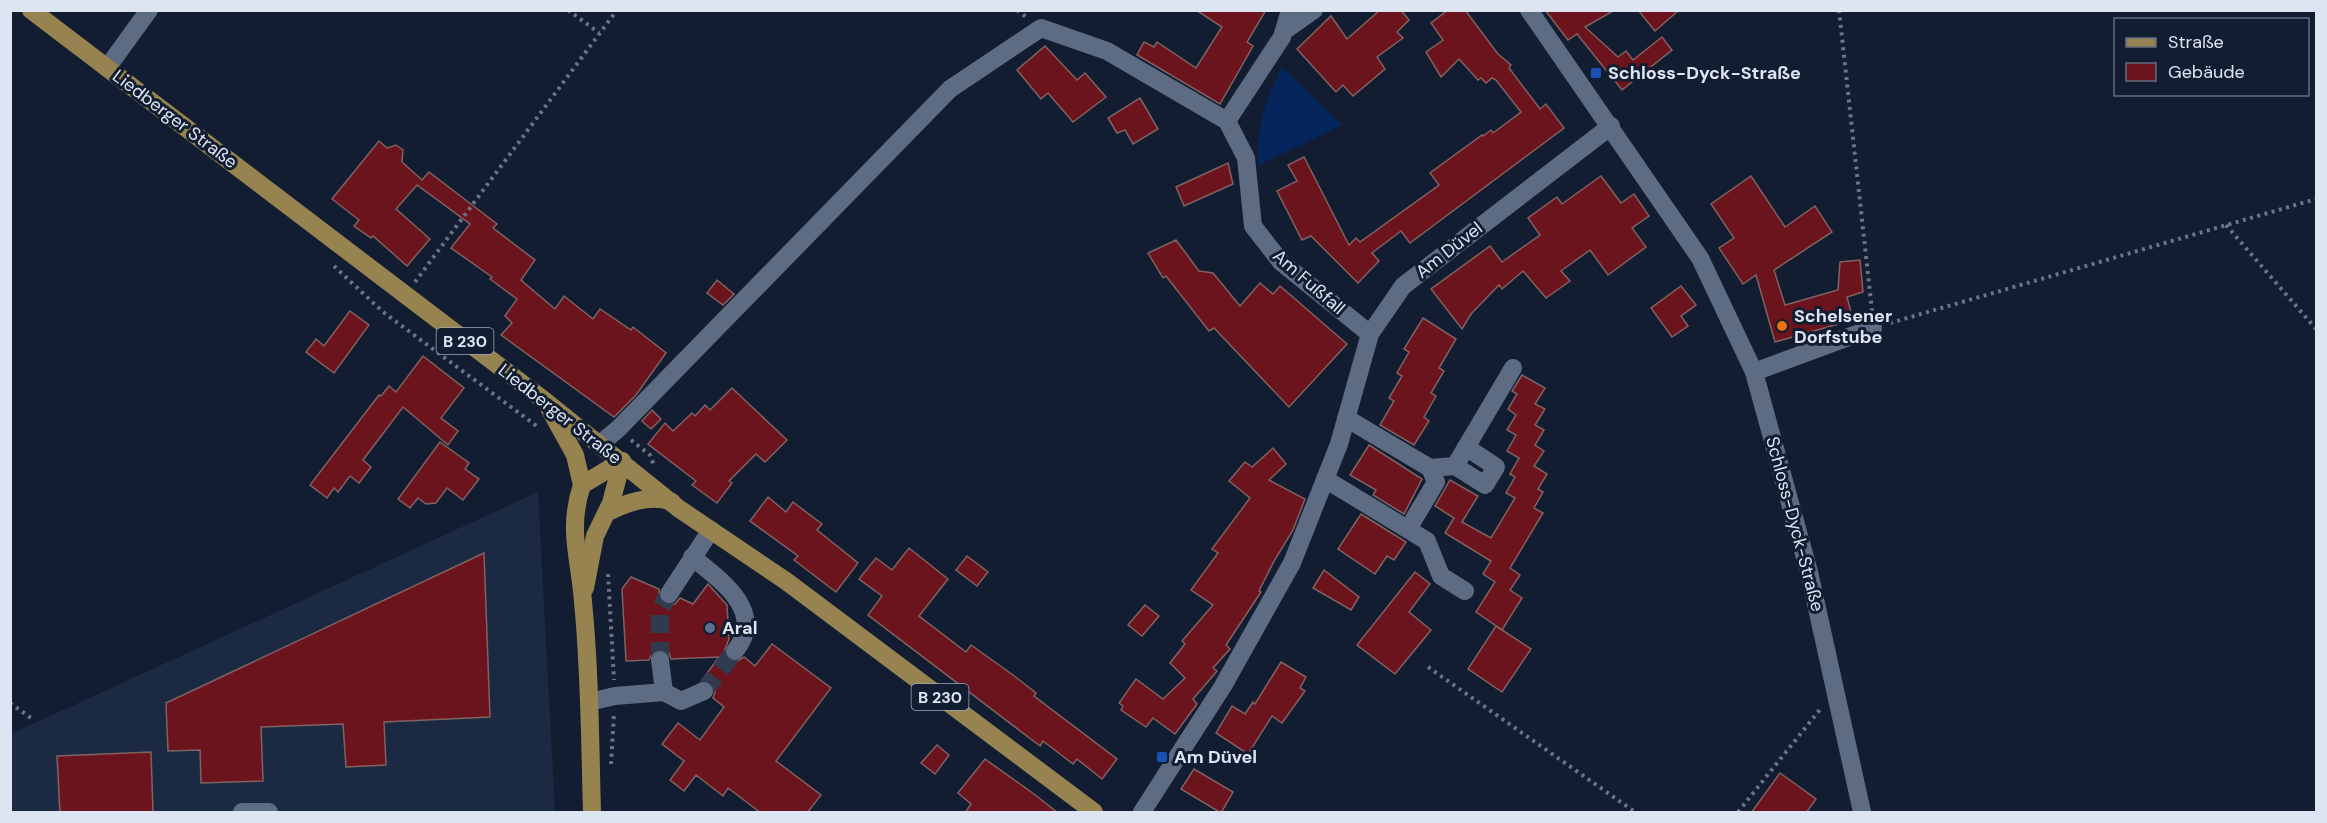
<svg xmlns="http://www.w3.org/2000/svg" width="2327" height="823" font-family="'DM Sans',sans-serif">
<rect width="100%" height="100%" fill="#121d31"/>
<polygon fill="#1b2a42" points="538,492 555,812 11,812 11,734"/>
<path fill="#05255d" d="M1282,67L1342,125L1259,165C1255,129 1266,98 1282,67Z"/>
<g fill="#6b141e" stroke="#816261" stroke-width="1.5">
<polygon points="1196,10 1266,10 1247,42 1253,46 1220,104 1137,55 1144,42 1154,47 1157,42 1196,68 1222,27"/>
<polygon points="1380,10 1401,10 1409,20 1397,32 1403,38 1377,57 1385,69 1353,96 1343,85 1336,92 1297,49 1331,16 1347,39"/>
<polygon points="1448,10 1465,10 1498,54 1511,65 1509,68 1540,109 1546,104 1564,128 1410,243 1401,231 1372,253 1379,261 1358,283 1311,236 1302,240 1277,191 1297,181 1288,165 1304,157 1349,245 1356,238 1360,242 1439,185 1430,173 1482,135 1483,136 1491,130 1493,133 1521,112 1496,80 1492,78 1486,83 1481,78 1478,80 1459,59 1441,77 1426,52 1443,40 1431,23"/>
<polygon points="1545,10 1615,10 1585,27 1618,57 1626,51 1633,60 1662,37 1672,50 1622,90 1577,34 1568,40"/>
<polygon points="1638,10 1679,10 1655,31"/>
<polygon points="1045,46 1077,80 1085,73 1106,97 1073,122 1048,93 1041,99 1017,70"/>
<polygon points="1140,98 1158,129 1133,144 1125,130 1117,133 1108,118"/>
<polygon points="379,141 387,148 396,145 403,150 402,162 422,180 429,172 497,224 493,228 535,260 521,280 555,309 564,296 593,319 600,309 631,330 633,327 666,353 636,395 614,417 501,335 512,323 505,316 517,299 490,279 492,277 451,248 470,224 417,185 396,209 430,239 407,266 373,236 371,238 354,226 359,220 332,199"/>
<polygon points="1228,163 1233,184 1184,206 1176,187"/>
<polygon points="1601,176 1621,203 1634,194 1649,216 1632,228 1646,247 1608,275 1590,250 1561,271 1570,281 1546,298 1523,271 1502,289 1499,285 1471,314 1462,329 1431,289 1490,246 1502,262 1540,235 1528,218 1557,197 1562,204"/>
<polygon points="1751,176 1785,227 1815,206 1832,232 1774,270 1785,305 1838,290 1840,262 1860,260 1863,292 1847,297 1853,320 1775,342 1756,275 1743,284 1719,248 1734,238 1711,204"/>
<polygon points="1176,240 1199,271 1213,273 1240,306 1260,283 1273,294 1280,286 1347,344 1289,407 1214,328 1209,331 1166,276 1163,278 1148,253"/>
<polygon points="717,280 734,294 723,305 707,293"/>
<polygon points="1681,286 1696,305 1681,316 1688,326 1672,337 1651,308"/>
<polygon points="350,311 369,325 334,373 306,352 316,339 324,346"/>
<polygon points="1423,318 1456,339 1439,368 1444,371 1431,393 1436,396 1424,417 1429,421 1414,445 1380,425 1394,401 1389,398 1402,376 1397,373 1409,352 1404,349"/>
<polygon points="423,356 464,388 441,418 458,431 448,445 403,407 363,460 371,467 359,483 350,476 338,492 334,488 327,498 310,485 379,395 381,396 389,386 396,392"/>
<polygon points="1522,375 1545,388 1535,404 1545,409 1535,425 1544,430 1535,445 1544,451 1534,466 1547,474 1538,489 1543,492 1534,508 1543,513 1510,568 1520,575 1510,590 1522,598 1502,630 1476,612 1495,582 1483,574 1491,561 1445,533 1454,518 1435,506 1450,480 1478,496 1462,522 1491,538 1515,498 1506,493 1515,477 1510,474 1519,458 1507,451 1516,435 1507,430 1516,415 1508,409 1517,394 1512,391"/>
<polygon points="732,388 787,440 765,462 756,454 729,481 732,483 717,503 692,485 696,481 648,444 665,423 673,431 692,413 695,416 705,405 710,410"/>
<polygon points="652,410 661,419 651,429 642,421"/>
<polygon points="440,442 469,463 465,469 479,479 463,500 447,488 436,503 426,504 418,498 410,508 398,499"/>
<polygon points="1369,445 1422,479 1404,514 1373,495 1376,490 1350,475"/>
<polygon points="1273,448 1286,464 1269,480 1305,499 1293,530 1274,561 1259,591 1261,592 1226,645 1230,649 1213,668 1217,671 1193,699 1197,704 1175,734 1153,718 1146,727 1121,710 1123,706 1119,703 1136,679 1163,699 1185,678 1170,663 1185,644 1182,641 1213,605 1191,590 1218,553 1212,549 1250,498 1229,481 1245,462 1252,467"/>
<polygon points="768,497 786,512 793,502 822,524 817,530 858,563 836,592 794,560 798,556 750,521"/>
<polygon points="1361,514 1406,542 1394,560 1387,556 1375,574 1338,549"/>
<polygon points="909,548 948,579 919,616 966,652 971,645 1013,675 1036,693 1034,696 1117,759 1102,779 1077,759 1073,764 1043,741 1040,746 868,615 882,596 859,579 876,558 892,570"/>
<polygon points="484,553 490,717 384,722 386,765 346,767 343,724 261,727 263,781 201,783 200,750 168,751 166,703"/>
<polygon points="967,556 988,572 977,586 956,570"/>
<polygon points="1324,570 1359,597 1351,610 1313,588"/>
<polygon points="1415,572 1430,584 1409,612 1431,630 1395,674 1357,645"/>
<polygon points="631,577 659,589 659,600 668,605 675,604 680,598 693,604 708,584 727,605 729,639 724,652 729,660 736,662 744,657 755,666 772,644 831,688 776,761 821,795 807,813 761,813 728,788 723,796 696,775 684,791 670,780 684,761 662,744 678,723 700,740 724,707 713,698 715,692 711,682 702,680 719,657 671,659 669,653 659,649 653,651 649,660 626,661 622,589"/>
<polygon points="1145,605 1159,616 1142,636 1128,625"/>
<polygon points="1496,626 1531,649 1502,692 1468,669"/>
<polygon points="1281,662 1306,677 1300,688 1305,691 1282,723 1272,716 1248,754 1216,733 1232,706 1245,714 1253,702 1255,704"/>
<polygon points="937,745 949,755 935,774 921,763"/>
<polygon points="151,752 153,813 60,813 57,756"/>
<polygon points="985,759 1034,794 1058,813 965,813 971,804 958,793"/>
<polygon points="1194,769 1233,792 1221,813 1181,789"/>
<polygon points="1780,773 1816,799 1806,813 1751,813"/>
</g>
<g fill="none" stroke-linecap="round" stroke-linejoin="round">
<g stroke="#303b4e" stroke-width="18" stroke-dasharray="18 9" stroke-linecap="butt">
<polyline points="660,660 660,609 669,594"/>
<polyline points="704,691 735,651"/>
</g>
<g stroke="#6b7486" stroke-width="4" stroke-dasharray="3 4.5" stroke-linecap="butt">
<polyline points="568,10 599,33"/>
<polyline points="1017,10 1026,17"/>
<polyline points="1839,10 1872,311"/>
<polyline points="2226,225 2316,329"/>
<polyline points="334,266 383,312 538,427"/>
<polyline points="415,282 617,10"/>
<polyline points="1890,323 2316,199"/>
<polyline points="631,440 650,455 654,465"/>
<polyline points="608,574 614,680"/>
<polyline points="1428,667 1635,812"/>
<polyline points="10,703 31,718"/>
<polyline points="611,764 614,714"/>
<polyline points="1738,812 1822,707"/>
</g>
<g stroke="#5d6b83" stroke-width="18">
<polyline points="1290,10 1282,37 1227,121 1246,158 1253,226 1281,262 1370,334"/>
<polyline points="1529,10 1700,258 1754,372 1809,572 1862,812"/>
<polyline points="1287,29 1314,10"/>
<polyline points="107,68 149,10"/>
<polyline points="1754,372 1873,328"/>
<polyline points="1346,418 1430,468 1455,466 1513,368"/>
<polyline points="600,444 618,429 950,89 1041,28 1107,51 1227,121"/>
<polyline points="1455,466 1485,485 1496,467 1466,447"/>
<polyline points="1325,479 1427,541 1441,576 1465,591"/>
<polyline points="1408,529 1436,482 1430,468"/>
<path d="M692,557C719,579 767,611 735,651"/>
<polyline points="669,594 711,530"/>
<polyline points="664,692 681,701 704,691"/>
<polyline points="589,702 615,696 664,692 660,660"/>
<polyline points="242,812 269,812"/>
<polyline points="1142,812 1223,686 1292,563 1339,444 1370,334 1403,286 1611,126"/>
</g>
<g stroke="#968350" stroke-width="18">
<polyline points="31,10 545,401 678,508 786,581 1094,812"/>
<polyline points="549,408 575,455 582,485"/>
<path d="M608,512C626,503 652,494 672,502"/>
<polyline points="585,588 595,536 611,503 622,461"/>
<path d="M592,812C590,743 590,672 583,602C580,558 567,530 582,485L622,461"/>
</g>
</g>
<g fill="#1a4fb4" stroke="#121d31" stroke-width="2">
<rect x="1590" y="67" width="12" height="12" rx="3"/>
<rect x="1156" y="751" width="12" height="12" rx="3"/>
</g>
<circle fill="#e8710a" stroke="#121d31" stroke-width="2" cx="1782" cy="326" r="6"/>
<circle fill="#5c6f8a" stroke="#121d31" stroke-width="2" cx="710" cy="628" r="6"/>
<g text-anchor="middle" stroke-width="6" stroke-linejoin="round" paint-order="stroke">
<g fill="#121d31" stroke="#a0a9b9" stroke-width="1.5">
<rect x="436.5" y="328" width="57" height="26" rx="4.5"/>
<rect x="911.5" y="684" width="57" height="26" rx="4.5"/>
</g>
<g font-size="16" font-weight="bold" fill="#dde5f3">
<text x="465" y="347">B 230</text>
<text x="940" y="703">B 230</text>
</g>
<g font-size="18" font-weight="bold" fill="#dde5f3" stroke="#121d31" text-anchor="start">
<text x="1608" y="79">Schloss-Dyck-Straße</text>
<text x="1794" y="322">Schelsener<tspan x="1794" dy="21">Dorfstube</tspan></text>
<text x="722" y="634">Aral</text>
<text x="1174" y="763">Am Düvel</text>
</g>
<g font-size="18" fill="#dde5f3" stroke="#121d31">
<text transform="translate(175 119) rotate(37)" y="6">Liedberger Straße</text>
<text transform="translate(1449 250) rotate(-38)" y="6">Am Düvel</text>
<text transform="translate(1309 282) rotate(41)" y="6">Am Fußfall</text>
<text transform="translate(560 414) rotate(38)" y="6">Liedberger Straße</text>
<text transform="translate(1795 524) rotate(75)" y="6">Schloss-Dyck-Straße</text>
</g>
</g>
<rect width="2327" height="823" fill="none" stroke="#dde5f3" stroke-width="24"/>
<rect x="2114" y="18" width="195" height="78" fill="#121d31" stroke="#636d7f" stroke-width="1.5"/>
<rect x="2126" y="38" width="30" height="9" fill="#968350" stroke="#636d7f" stroke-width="1.5"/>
<text x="2168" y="48" font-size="18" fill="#dde5f3">Straße</text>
<rect x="2126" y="63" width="30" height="18" fill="#6b141e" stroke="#636d7f" stroke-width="1.5"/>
<text x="2168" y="78" font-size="18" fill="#dde5f3">Gebäude</text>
</svg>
